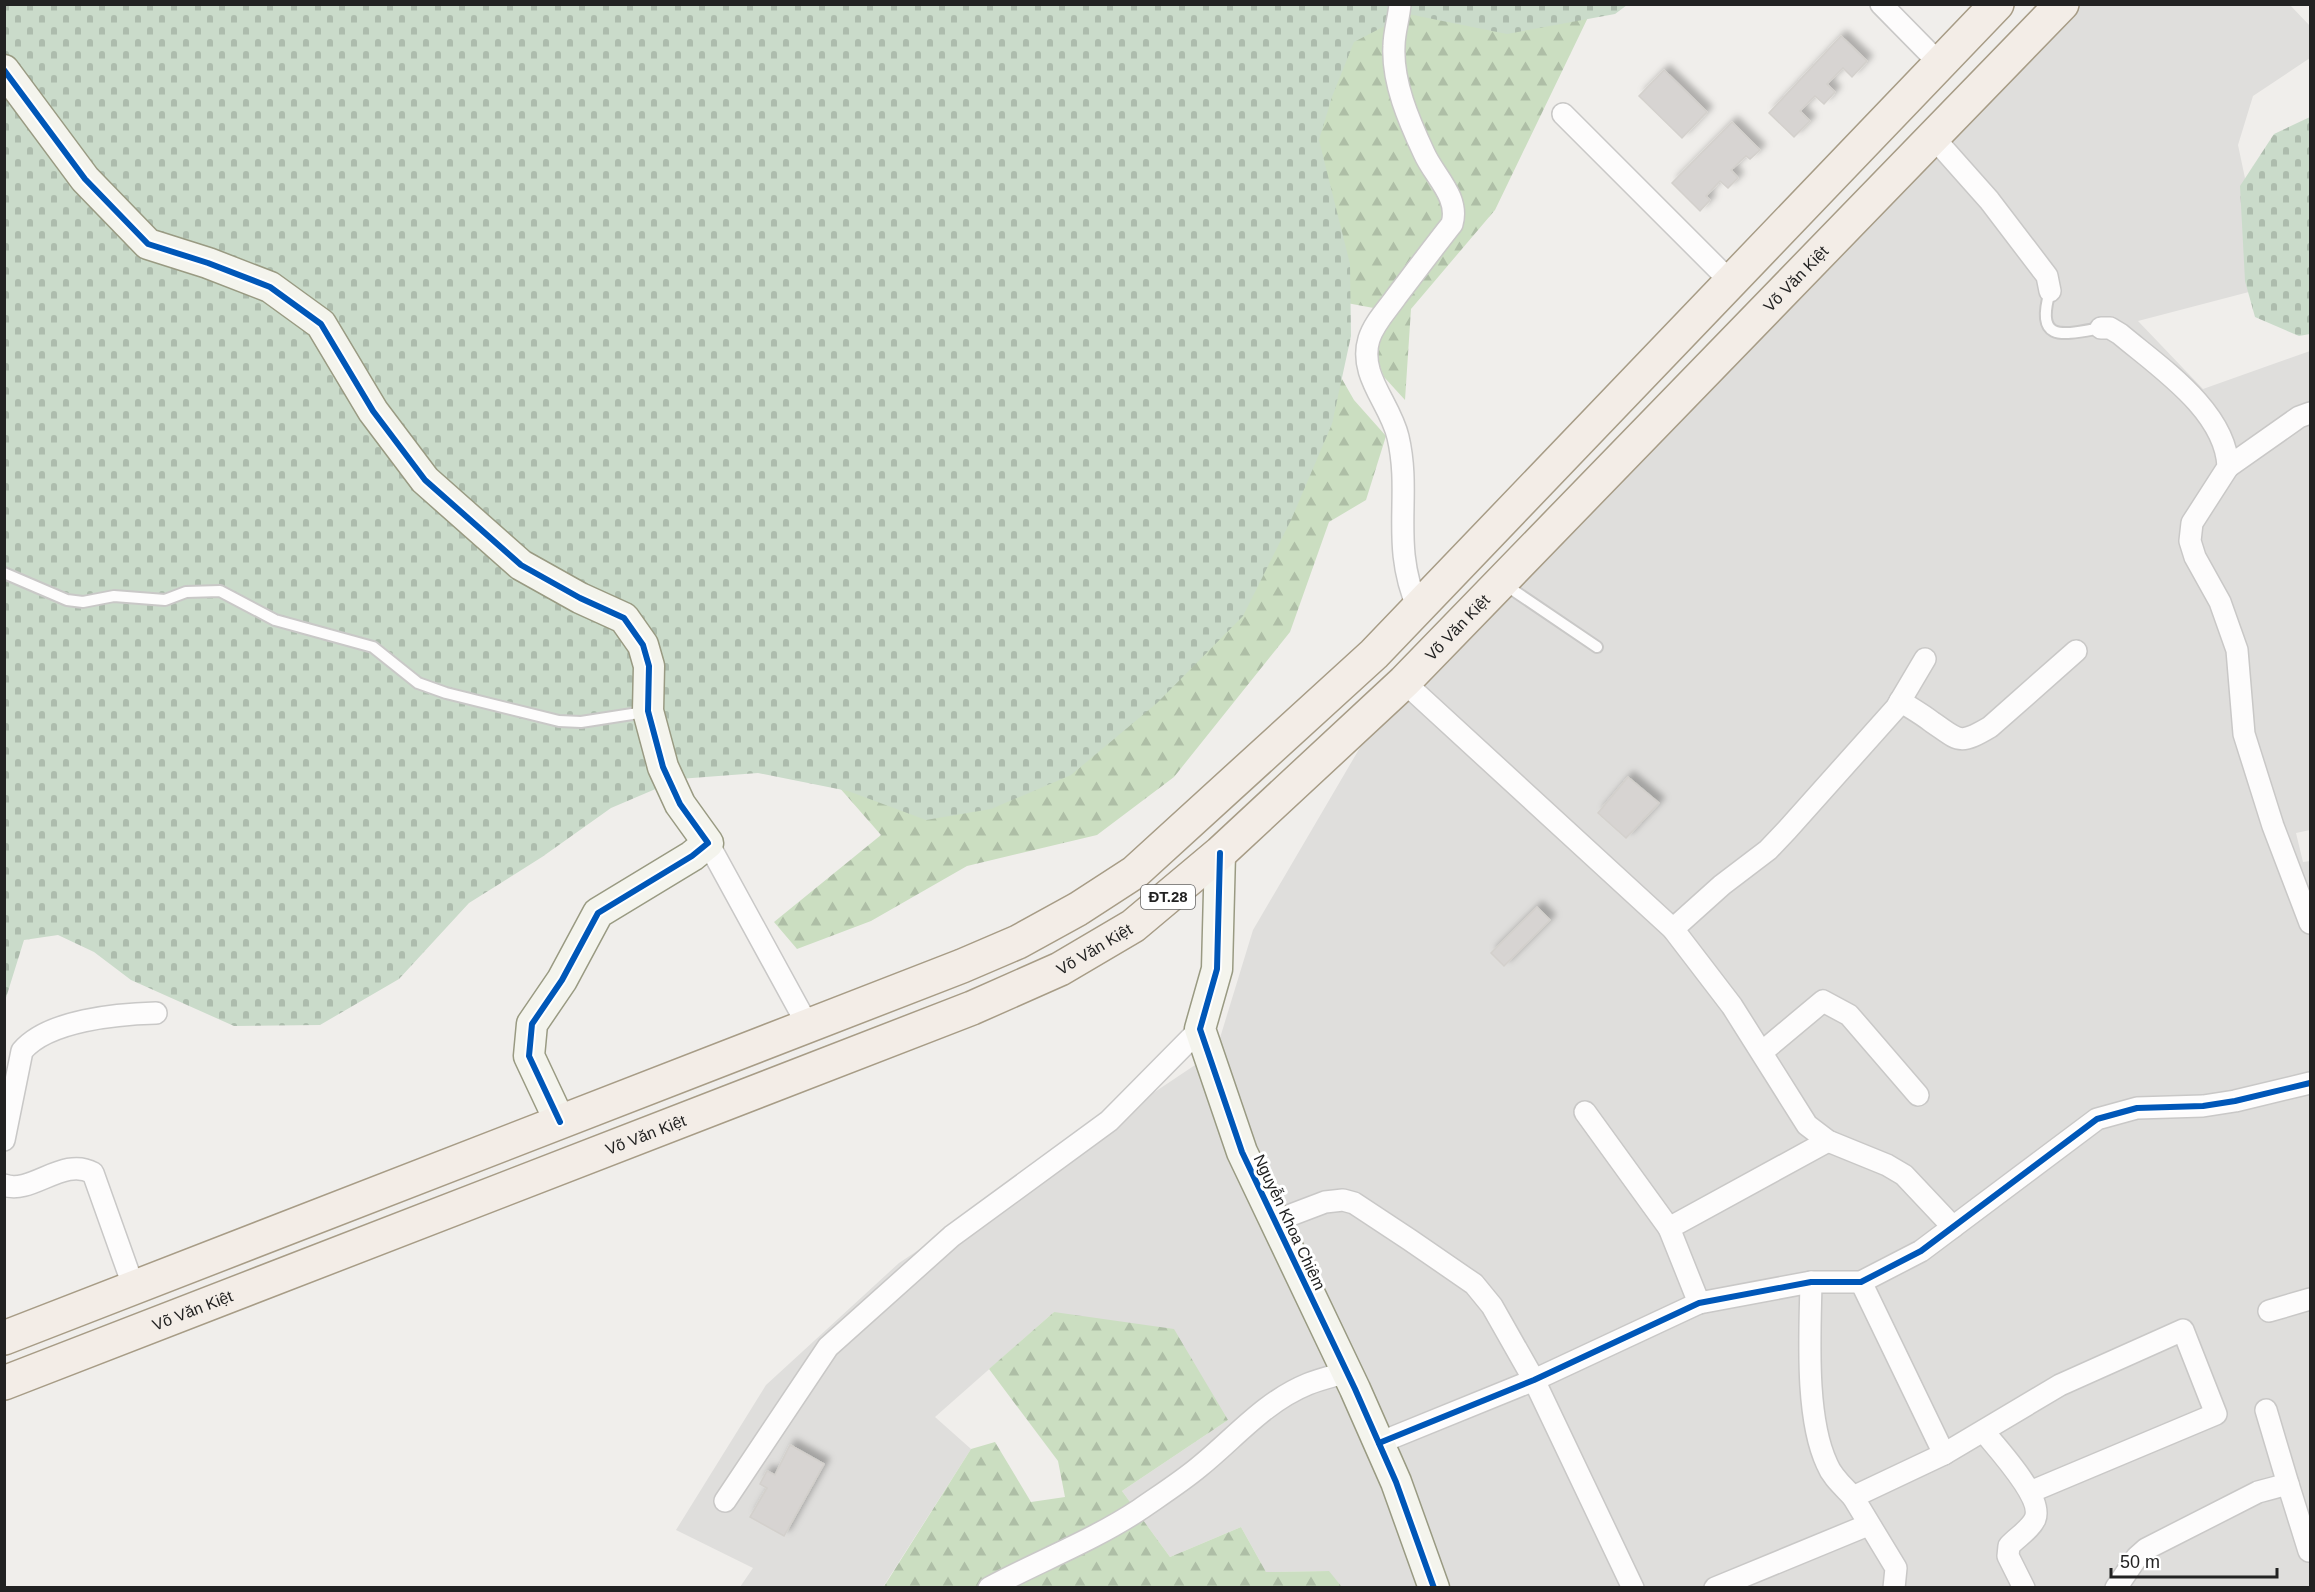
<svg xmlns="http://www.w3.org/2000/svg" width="2315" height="1592" font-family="Arial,sans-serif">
<defs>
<pattern id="forest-firs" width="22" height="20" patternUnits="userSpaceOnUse" patternTransform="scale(1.5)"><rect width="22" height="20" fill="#cbdec1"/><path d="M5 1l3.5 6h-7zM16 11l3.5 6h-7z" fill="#aebea6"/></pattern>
<pattern id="cemetery-stones" width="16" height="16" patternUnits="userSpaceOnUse" patternTransform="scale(1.5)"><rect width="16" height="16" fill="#cadbca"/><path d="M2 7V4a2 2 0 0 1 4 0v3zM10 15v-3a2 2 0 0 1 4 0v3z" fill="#adbcad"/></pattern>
<filter id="shadow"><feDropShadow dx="5.5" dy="-5.5" stdDeviation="3" flood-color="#0004"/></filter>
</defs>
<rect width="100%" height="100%" fill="#f0eeeb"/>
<polygon fill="#dfdedc" points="2072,5 2290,5 2310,26 2310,58 2253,96 2238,145 2268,287 2138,321 2203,389 2310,351 2310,830 2296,833 2303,862 2310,861 2310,1587 1342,1587 1328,1571 1266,1572 1241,1527 1170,1557 1122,1491 1228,1420 1054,1312 935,1417 971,1449 883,1587 740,1587 753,1568 676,1530 766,1385 899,1263 1216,1051 1253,930 1365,739"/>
<g fill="url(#forest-firs)">
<polygon points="1349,5 1594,5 1495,210 1411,309 1405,400 1384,377 1368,336 1379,309 1336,301 1319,339 1354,400 1386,436 1366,500 1329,522 1290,632 1174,777 1097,835 967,866 871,921 797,949 774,922 881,835 831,778"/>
<polygon points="1054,1312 1174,1329 1228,1420 1122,1491 1170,1557 1241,1527 1266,1572 1329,1571 1342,1587 883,1588 971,1449 995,1442 1031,1502 1065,1497 1058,1461 989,1369"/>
</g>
<g fill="url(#cemetery-stones)">
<polygon points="5,5 1627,5 1615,14 1507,34 1408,14 1354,42 1332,97 1319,140 1350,264 1351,336 1332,424 1291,520 1243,616 1157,703 1071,775 991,809 926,820 848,791 758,773 679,779 611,808 542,857 469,903 399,979 320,1025 234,1026 131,980 94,952 58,935 24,940 5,1001"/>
<polygon points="2310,117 2310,334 2299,336 2255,317 2245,281 2240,186 2274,134"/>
</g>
<g fill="#d7d4d2" stroke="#d3d0cc" stroke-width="1.5" filter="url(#shadow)">
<polygon points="1841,36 1867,61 1852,77 1843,68 1827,84 1835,92 1824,104 1815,96 1800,111 1810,121 1794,137 1769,113"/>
<polygon points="1664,70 1707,112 1682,138 1639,96"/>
<polygon points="1732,122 1760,150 1750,159 1746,156 1731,170 1738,178 1728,188 1720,181 1706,196 1710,200 1700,211 1672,183"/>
<polygon points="1628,777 1659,803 1626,838 1598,813"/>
<polygon points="1537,907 1550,920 1504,966 1491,953"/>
<polygon points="790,1445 824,1464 784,1536 750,1517 767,1488 760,1484 767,1471 775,1475"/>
</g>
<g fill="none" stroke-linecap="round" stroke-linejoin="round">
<g stroke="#c9c8c7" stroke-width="14">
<g id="lane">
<path d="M2050,291C2035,343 2062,335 2101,328"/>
<polyline points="4,573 67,600 83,602 114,596 165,600 186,592 220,591 275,620 373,647 418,683 446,693 559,721 581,722 645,712"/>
<polyline points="1504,584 1597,647"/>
</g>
</g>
<g stroke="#c9c8c7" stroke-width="24">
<g id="street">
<path d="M1400,4C1399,18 1394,32 1394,46C1392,82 1409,121 1424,153C1434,176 1460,197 1452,224C1433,248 1415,272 1396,297C1387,310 1374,323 1369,339C1358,375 1390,403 1398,437C1412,497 1390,544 1418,608"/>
<polyline points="1881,4 1940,64"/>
<polyline points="1563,114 1731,282"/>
<polyline points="1933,137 1989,200 2047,276 2050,291"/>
<path d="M2101,328H2110L2120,334C2159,367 2226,411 2228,467L2192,523L2190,541L2195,557L2220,602L2237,650L2244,734L2273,826L2310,923"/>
<polyline points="2228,467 2299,417 2310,413"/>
<polyline points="1404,682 1673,929 1732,1006 1807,1125 1828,1141 1887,1165 1904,1175 1953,1227"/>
<path d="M1900,701C1911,708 1922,714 1932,722C1959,740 1958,746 1990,727L2076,651"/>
<polyline points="708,843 807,1024"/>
<polyline points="1673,929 1722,885 1768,850 1787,830 1896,708 1925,659"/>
<polyline points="1762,1052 1823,1001 1849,1015 1918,1095"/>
<polyline points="1585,1112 1669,1228"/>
<path d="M4,1140L22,1051C48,1020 118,1014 156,1013"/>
<path d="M4,1185C32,1195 63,1156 93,1173L134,1288"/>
<polyline points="1275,1221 1325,1202 1343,1200 1354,1203 1410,1240 1474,1284 1492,1306 1534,1380 1633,1588"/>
<path d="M1811,1282C1810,1334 1805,1417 1827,1464C1832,1477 1843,1486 1853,1497"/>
<polyline points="1861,1282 1944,1454"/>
<polyline points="1699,1303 1669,1228 1828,1141"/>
<polyline points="2269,1311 2310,1299"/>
<polyline points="2266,1410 2288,1484"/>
<path d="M1984,1432C1997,1448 2044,1498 2035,1519C2030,1530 2017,1537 2009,1546L2008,1556L2024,1588"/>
<polyline points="1379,1443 1534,1380 1699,1303 1811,1282 1861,1282 1921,1251 2097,1119 2137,1108 2203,1106 2235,1101 2310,1083"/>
<polyline points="725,1501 828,1347 952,1236 1109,1121 1200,1029"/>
<path d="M989,1588C1039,1561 1092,1541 1139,1510C1159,1496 1181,1482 1199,1467C1235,1438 1264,1402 1308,1384C1320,1379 1334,1376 1347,1372"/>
<polyline points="1715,1588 1868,1525"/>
<polyline points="1894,1588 1896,1568 1853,1497 1944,1454 2060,1385 2183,1330 2216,1414 2030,1492"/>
<polyline points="2116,1588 2137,1557 2146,1549 2258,1492 2288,1484 2309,1551"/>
</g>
</g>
<g stroke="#999a82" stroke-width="33">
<g id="secondary">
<polyline points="4,70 85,179 148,244 208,263 270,287 321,324 373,411 425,480 521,565 580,598 624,618 643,645 649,666 648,711 663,767 680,804 708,843 692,856 598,913 562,980 532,1024 529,1056 560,1122"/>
<polyline points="1220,853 1217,969 1200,1029 1242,1152 1355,1389 1396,1482 1434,1588"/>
</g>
</g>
<g stroke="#a79c86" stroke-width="36">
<g id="primary">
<polyline points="4,1338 962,966 1018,942 1078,909 1135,872 1374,654 1997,4"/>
<path id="s1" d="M4,1383L972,1008L1060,969L1133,926L1220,853L1404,682L2062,4"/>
</g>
</g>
<use href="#lane" stroke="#fdfcfc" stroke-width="10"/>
<use href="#street" stroke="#fdfcfc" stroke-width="21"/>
<use href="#secondary" stroke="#f4f4ed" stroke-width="30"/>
<use href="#primary" stroke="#f3ede7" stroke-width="33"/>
<g stroke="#fff" stroke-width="10">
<g id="cycleway">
<polyline points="4,70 85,179 148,244 208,263 270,287 321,324 373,411 425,480 521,565 580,598 624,618 643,645 649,666 648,711 663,767 680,804 708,843 692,856 598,913 562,980 532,1024 529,1056 560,1122"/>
<polyline points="1220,853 1217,969 1200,1029 1242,1152 1355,1389 1396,1482 1434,1588"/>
<polyline points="1379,1443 1534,1380 1699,1303 1811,1282 1861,1282 1921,1251 2097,1119 2137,1108 2203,1106 2235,1101 2310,1083"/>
</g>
</g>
<use href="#cycleway" stroke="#0057b8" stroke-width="6"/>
</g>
<g text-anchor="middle" stroke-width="6" stroke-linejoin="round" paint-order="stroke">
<rect fill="#fff" stroke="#646464" stroke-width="1.5" x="1141" y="885" width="54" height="24" rx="4.5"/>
<g font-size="15" font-weight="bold" fill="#222">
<text x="1168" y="902">ĐT.28</text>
</g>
<g font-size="16" fill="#222" stroke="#fff">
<text dy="6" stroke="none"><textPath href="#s1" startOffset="2146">Võ Văn Kiệt</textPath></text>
<text dy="6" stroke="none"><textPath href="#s1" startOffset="1660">Võ Văn Kiệt</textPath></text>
<text dy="6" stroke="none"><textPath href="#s1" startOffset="1174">Võ Văn Kiệt</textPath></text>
<text dy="6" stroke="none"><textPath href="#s1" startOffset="688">Võ Văn Kiệt</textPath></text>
<text transform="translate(1290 1222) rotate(65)" y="6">Nguyễn Khoa Chiêm</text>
<text dy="6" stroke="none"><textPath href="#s1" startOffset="202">Võ Văn Kiệt</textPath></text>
</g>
</g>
<rect width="2315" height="1592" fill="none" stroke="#222222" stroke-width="12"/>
<path d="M2111 1568v9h166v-9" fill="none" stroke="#222222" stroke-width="3"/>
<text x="2120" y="1568" font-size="18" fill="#222222" stroke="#ffffff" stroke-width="4.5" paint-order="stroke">50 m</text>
</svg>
